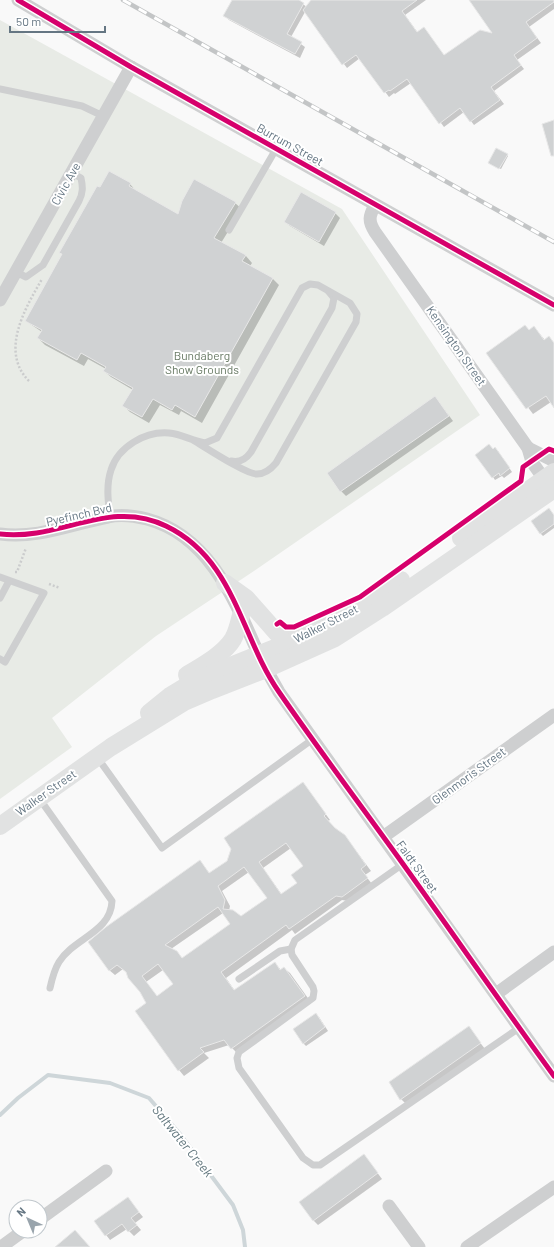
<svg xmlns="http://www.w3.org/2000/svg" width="554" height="1247" font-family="Barlow,sans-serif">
<rect width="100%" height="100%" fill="#f9f9f9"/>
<polygon fill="#e8ebe6" points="0,20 342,209 480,415 254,571 156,636 52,718 72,747 0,799"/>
<g fill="#0003" fill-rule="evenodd">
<polygon points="233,0 297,0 307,7 313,0 426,0 405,15 418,33 445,56 495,35 471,0 554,0 554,9 529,27 541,43 517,60 524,69 494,91 504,104 474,125 464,112 444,127 411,83 395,94 394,93 389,97 360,58 347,68 305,12 291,37 305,47 300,58 229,20 225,16"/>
<polygon points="507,155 508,156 501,169 491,164"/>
<polygon points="130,184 136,191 179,215 235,203 242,209 221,243 246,256 252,263 250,266 273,279 279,285 202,423 181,411 179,415 160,405 149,423 130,412 124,406 133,390 111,377 104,371 106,369 88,359 84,366 45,345 38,338 42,332 26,321 63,255 60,252 100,189"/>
<polygon points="302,193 335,213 340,218 324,246 290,226 285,222"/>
<polygon points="525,326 529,330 534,327 545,340 549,337 554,343 554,406 551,402 533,414 487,353"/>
<polygon points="435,397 453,421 346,496 341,491"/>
<polygon points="493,450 498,451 512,472 504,478 502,476 495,480 493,477"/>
<polygon points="554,518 554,528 543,536 540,533"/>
<path d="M303,783L330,820L328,821L348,840L371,871L365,875L372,884L348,901L342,900L295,934L292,930L226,978L235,991L275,963L281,970L284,968L290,973L310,1001L237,1053L229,1045L204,1053L209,1058L184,1076L179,1070L148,1004L128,973L123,969L115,975L109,970L200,861L210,874L228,862ZM291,848L304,867L299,883L282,895L263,868ZM249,872L268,898L241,918L229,911L230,906L222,891ZM223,913L231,924L183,959L171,949ZM163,970L174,984L157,997L146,982Z"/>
<polygon points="319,1017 328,1031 306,1046 303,1043"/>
<polygon points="469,1028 485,1049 406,1104 401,1099"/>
<polygon points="364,1155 382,1179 318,1225 313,1220"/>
<polygon points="128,1199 143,1217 135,1223 141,1230 134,1236 127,1229 110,1240 96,1222"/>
</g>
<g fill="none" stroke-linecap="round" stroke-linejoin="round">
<polyline stroke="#ced6d9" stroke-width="4" points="0,1115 18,1098 48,1075 110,1083 149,1098 180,1134 233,1205 243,1230 245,1247"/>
</g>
<g fill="#d0d2d3" stroke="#e8e8e8" fill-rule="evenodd">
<polygon points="232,0 299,0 304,3 287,34 302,42 295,54 223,16"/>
<polygon points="311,0 417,0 402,11 417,32 424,27 444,55 480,30 492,33 469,0 554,0 554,2 526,22 537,38 514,55 521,65 491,87 500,100 470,122 460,108 439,124 407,79 390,91 389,90 384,93 356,55 342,65 303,10"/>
<polygon points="554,120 554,156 551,156 542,124"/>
<polygon points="496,148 508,154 499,169 488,163"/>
<polygon points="109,171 131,183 129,186 178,214 182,201 194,179 236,202 214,238 246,255 242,261 273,278 195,417 175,405 172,410 153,399 142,417 122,406 133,388 103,371 106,367 81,353 77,360 37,338 42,330 25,321 62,254 59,253 97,186 100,187"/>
<polygon points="301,192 336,212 319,242 284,222"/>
<polygon points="525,325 529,330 534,326 544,340 549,336 554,343 554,408 546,396 526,409 486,353"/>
<polygon points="435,396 449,416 340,492 327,473"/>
<polygon points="489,444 493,449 495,447 510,468 500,476 499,473 492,478 475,455"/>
<polygon points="549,508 554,515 554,524 540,534 531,521"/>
<path d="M303,782L326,814L324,816L335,828L345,835L366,865L361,869L368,878L342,897L336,896L289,929L286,925L221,972L234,990L275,962L280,970L284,967L305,996L231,1049L224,1040L200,1048L204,1052L178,1071L135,1011L146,1003L140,992L128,978L126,972L117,965L109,971L88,942L106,927L200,860L209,873L227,861L231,849L224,838ZM286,843L303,866L291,875L297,883L281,894L259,862ZM244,867L267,898L241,916L233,910L223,909L225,900L218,886ZM218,907L230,924L182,958L177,951L165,945ZM158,964L173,984L157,996L142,976Z"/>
<polygon points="316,1013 325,1027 303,1044 293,1029"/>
<polygon points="469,1026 481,1043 400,1100 389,1082"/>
<polygon points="364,1154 378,1173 313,1221 299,1202"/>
<polygon points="128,1197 139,1212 131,1218 137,1225 128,1232 122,1224 105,1236 94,1221"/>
<polygon points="75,1230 90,1247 55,1247"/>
</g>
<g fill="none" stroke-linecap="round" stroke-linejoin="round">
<g stroke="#cbcccd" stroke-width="2.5" stroke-dasharray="2 2" stroke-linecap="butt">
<path d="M29,381C0,352 24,310 42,279"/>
<polyline points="15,572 17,572 26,548"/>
<polyline points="49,584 60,588"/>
</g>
<g stroke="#cecfd0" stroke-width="7">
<polyline points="0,89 82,106 103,116"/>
<polyline points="229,230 276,149"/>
<path d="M16,272L26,277L43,265L79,201C83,193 83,187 81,178L72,173"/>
<path d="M231,461C239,463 246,459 251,452L332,308L334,298L329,292"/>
<path d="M110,516C108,501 106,485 111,470C118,447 145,431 169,433C182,434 192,441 205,443L217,438L302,288L310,284L318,285L350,303L357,314L356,322L276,463C271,469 265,474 257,474C247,475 205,447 193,440"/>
<polyline points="0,577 44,593 5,662 0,659"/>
<polyline points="0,598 9,581"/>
<polyline points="97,757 162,848 313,739"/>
<path d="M39,798L112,901C111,932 74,938 59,962C54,970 52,979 50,988"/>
<polyline points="403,864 295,940 291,949 292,955 313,987 314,991 313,998 239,1052 237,1058 239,1068 303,1158 313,1165 320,1165 519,1028"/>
<polyline points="239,979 280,951 291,949"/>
</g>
<g stroke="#cecfd0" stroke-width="13">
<polyline points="18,0 131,67 554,305"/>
<path d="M375,205C369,216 368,221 375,232L528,448L532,462L544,479L552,481"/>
<polyline points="0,300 131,67"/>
<polyline points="528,448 554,461"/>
<path d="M0,534C38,539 71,524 108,517C120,514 135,516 147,519C210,536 235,601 259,655"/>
<polyline points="266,669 279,692 554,1076"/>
<polyline points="383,837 554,715"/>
<polyline points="496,994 554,952"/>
<polyline points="389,1206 419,1247"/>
<polyline points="40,1219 106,1171"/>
<polyline points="1,1247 23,1231"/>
<polyline points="467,1247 554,1187"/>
</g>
<g stroke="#e1e2e2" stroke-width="18">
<polyline points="461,538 554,472"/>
<polyline points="225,583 246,598 277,633 292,641"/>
<path d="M187,675C202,666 224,654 233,639C237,632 239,623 241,615"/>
<polyline points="149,713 170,696 198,679 310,634 353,612 401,580"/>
<polyline points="0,826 111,747 184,702 212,690 266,669 335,638 382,608 554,489"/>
</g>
<g stroke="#c3c5c6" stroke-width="4.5">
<polyline id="rail" points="123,0 554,242"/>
</g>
<use href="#rail" stroke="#fff" stroke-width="3" stroke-dasharray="9" stroke-linecap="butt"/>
<g stroke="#fff" stroke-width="8">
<g id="cycleway">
<polyline points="18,0 131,67 554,305"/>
<path d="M0,534C60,541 109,498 166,526C235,559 240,636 279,692C319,750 362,807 403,864C454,935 503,1006 554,1076"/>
<polyline points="277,624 280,622 286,627 294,627 360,597 521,481 523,467 549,449 554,451"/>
</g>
</g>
<use href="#cycleway" stroke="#d6006c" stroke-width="5"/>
</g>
<g text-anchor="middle" stroke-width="4" stroke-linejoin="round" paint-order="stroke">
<g font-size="12" fill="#657683" stroke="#fff">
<text transform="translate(290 145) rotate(29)" y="4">Burrum Street</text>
<text transform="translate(66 184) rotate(-61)" y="4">Civic Ave</text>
<text transform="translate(456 346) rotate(55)" y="4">Kensington Street</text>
<text transform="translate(79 515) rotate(-13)" y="4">Pyefinch Bvd</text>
<text transform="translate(326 624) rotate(-27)" y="4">Walker Street</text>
<text transform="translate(469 776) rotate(-36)" y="4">Glenmoris Street</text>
<text transform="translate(46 793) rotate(-35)" y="4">Walker Street</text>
<text transform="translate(417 867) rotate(54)" y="4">Faldt Street</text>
</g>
<g font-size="12" fill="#687a64" stroke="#fff">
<text x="202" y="360">Bundaberg<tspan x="202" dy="14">Show Grounds</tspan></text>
</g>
<g font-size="13" font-style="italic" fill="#60757c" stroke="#fff">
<text transform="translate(183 1141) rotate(51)" y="5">Saltwater Creek</text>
</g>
</g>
<g transform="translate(28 1219) rotate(316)"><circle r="19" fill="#ffffff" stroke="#c1c8cd"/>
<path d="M0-3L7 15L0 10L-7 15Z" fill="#99a4ac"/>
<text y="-6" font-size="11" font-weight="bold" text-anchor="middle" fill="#657683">N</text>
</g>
<path d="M10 26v6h95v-6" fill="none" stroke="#657683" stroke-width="2"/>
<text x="16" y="26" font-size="12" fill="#657683" stroke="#ffffff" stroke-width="3" paint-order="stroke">50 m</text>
</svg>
